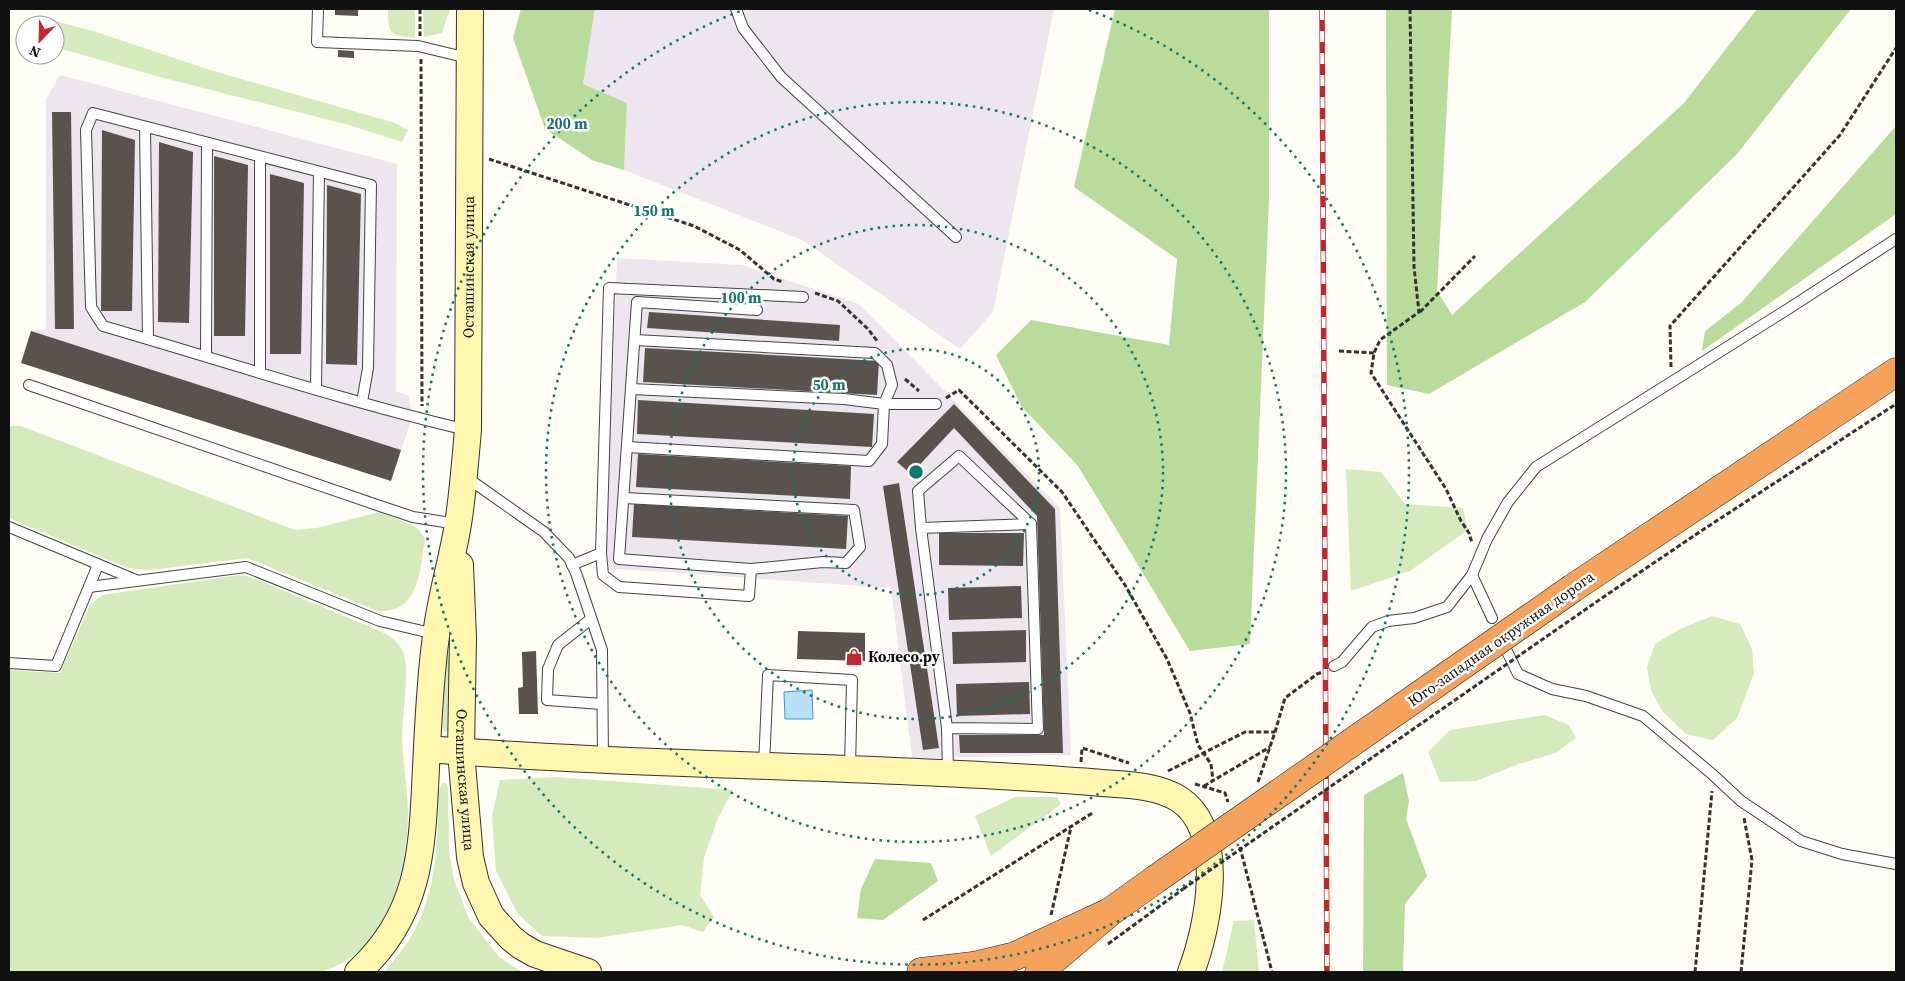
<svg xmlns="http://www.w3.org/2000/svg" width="1905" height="981" font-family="'Source Serif 4',serif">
<rect width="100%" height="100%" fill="#fffdf5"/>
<g fill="#eee6ef">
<polygon points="595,9 1054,9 993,312 960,349 802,240 624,170 627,103 583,84"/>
<polygon points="60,75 397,164 396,391 409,396 412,417 391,481 21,363 31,331 46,329 46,99"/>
<polygon points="617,258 742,265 859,304 1060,508 1071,755 912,758 891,588 605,568"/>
</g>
<g fill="#d5ebbd">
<path d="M388,9H415V38C390,35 388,35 388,9Z"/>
<polygon points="423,9 450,9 442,33 424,37"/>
<polygon points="44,18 93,31 210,70 395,123 408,130 402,142 349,125 160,77 55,47 55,25 46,25"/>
<path d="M9,426H21L295,530L317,528L379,512L412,525L419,530L425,539C420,569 420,613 378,611L247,558L150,570L134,569L125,567L9,518Z"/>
<polygon points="1346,469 1381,472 1405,504 1463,508 1468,530 1410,571 1351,591"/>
<path d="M240,575L251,577L382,632C391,637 399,642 403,652C410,667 402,720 402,740C403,765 408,790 408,815C407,875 387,952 323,971L30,972L9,971V670L60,673L90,605L102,595Z"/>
<polygon points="1712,616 1740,624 1752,649 1754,673 1737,718 1713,740 1686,734 1662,711 1651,690 1647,667 1655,644 1680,629"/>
<polygon points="448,657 452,659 450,727 447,731 444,732 441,723 444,660"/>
<polygon points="1545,715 1569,725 1576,738 1556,753 1519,764 1476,781 1440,782 1428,752 1450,730"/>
<polygon points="555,777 733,790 718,818 704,857 700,895 714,917 703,932 682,925 596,938 542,936 518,914 496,871 492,817 500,780"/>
<path d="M443,783H446L448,787L449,852L454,879L468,917L499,957L522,972H385C394,960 405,948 412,935C438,888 437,843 439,790Z"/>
<polygon points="1015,797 1057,797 1061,804 991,856 975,816"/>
<polygon points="1254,920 1259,972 1222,972 1234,921"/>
</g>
<g fill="#b9dc9c">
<polygon points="521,9 595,9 583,84 627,103 624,170 592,160 545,129 513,38"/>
<polygon points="1115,9 1269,9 1269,199 1250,644 1190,651 1078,466 1022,407 996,355 1031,320 1169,345 1177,259 1074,187"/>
<polygon points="1386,9 1452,9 1437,291 1452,315 1684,103 1757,9 1851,9 1737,154 1585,302 1429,394 1387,385"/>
<polygon points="1896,126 1896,214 1702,351 1705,331 1741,303"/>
<polygon points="1403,773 1409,801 1406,819 1427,876 1405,904 1403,972 1363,972 1364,795"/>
<polygon points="875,859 931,863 938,881 883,920 857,918 861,889"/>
</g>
<polygon fill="#b9e0f7" stroke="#3f96cf" points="812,690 813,719 785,719 784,692"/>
<g fill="#5a524d">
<polygon points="335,9 358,9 358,16 335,15"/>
<polygon points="338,50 354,51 354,58 338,57"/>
<polygon points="52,112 71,112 74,329 55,329"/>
<polygon points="102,130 135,140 132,311 101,311"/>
<polygon points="159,142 193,152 189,323 158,322"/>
<polygon points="214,156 248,165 245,336 214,336"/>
<polygon points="270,174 304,183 301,354 270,354"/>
<polygon points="327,185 361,194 357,365 326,364"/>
<polygon points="649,312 840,325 839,341 647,328"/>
<polygon points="31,331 401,450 391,481 21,363"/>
<polygon points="645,348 879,361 877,395 643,382"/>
<polygon points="638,400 874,414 872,447 637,434"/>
<polygon points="954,404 1055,509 1063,753 960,753 959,735 1044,735 1037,516 954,428 911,474 897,462"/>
<polygon points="638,454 851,466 850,499 636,487"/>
<polygon points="899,483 939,748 923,750 883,486"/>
<polygon points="634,504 848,516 846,549 632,537"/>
<polygon points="939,533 1024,533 1023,566 939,565"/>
<polygon points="1021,586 1022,618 949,620 948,588"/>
<polygon points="1026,630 1026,662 953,664 952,632"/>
<polygon points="798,631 865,633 865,661 797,659"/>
<polygon points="536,651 538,714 519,714 518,688 523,687 522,652"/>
<polygon points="1029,682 1030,714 957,716 956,684"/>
</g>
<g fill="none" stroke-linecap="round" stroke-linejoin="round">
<g stroke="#444" stroke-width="12">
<g id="lane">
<polyline points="318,9 317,42 418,46 468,58"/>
<polyline points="736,9 743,28 781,77 956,237"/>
<polyline points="145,127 148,339"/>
<polyline points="635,340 875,353 887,365 892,385 884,404 936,404"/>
<polyline points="206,356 207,143"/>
<polyline points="260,372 260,157"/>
<polyline points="29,385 377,505 413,517 457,524"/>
<polyline points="316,389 319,172"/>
<path d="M362,402L368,368L371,185L93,113L86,130L91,307L103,326C224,361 344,401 467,430"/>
<polyline points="627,447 869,461 882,444 884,404 844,399 631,389"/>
<polyline points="466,477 544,532 569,558 576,573 602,650 603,758"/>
<polyline points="624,498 854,510 860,547 846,563 823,562 751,569"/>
<polyline points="9,527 136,580"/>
<polyline points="921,528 918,491 959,456 1031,524"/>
<polyline points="601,553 603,575 619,587 749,596 751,569 619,559 637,302 757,310"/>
<polyline points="572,565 601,553 609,288 803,297"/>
<polyline points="1472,575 1492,618"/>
<polyline points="89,587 246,567 380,621 435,634"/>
<polyline points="591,619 558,645 548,669 547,700 602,704"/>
<polyline points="1501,639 1518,674 1552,689 1586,696 1643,716 1712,774 1741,801 1801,841 1842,854 1896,864"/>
<polyline points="9,663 56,666 98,565"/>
<polyline points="1334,666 1342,662 1372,627 1388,621 1414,618 1447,607 1472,575 1487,539 1508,502 1536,467 1788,309 1896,239"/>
<polyline points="947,728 1038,729 1031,524 921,528 947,728 948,772"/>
<polyline points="764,765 768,675 852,680 850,768"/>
</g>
</g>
<g stroke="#333" stroke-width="28">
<g id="secondary">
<path id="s1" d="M460,565L463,637L461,752L470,857L476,883L491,916L511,938L521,946L535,954L588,972"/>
<path d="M427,749C617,764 808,765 998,776C1033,778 1067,780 1102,783C1127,785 1157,785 1179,799C1228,831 1208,928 1191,972"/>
<path id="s2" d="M358,972C422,913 422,848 426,768C428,724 430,679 436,636C440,598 452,562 458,524C463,493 465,462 468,430L470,9"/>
</g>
</g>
<g stroke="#222" stroke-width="29">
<g id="highway">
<polyline points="1573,588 1896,372"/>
<polyline points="921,972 973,966 1015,956 1110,912"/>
<polyline points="1039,972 1110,912 1156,879"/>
</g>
</g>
<g stroke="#333" stroke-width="3" stroke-dasharray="5 2.5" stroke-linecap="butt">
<polyline points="420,9 420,36"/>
<polyline points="1410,9 1414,267 1419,312 1380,340 1374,353 1371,373 1446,489 1461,521 1469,533 1472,543"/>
<polyline points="421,59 422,406"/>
<polyline points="489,159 694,226 740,250 774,279 783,282"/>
<polyline points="815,293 838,301 868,329 877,341"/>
<polyline points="1420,312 1475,256"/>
<polyline points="1339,351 1374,353"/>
<polyline points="1671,367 1670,326 1840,135 1896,48"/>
<polyline points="905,379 919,391"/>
<polyline points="946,398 959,390 1062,492 1125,585 1167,659 1190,713 1198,745 1211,764 1213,781"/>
<polyline points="1602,598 1701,531 1896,404"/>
<polyline points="1081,762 1082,748 1129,763"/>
<polyline points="1168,771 1245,732 1275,732"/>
<polyline points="1258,782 1275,732 1285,698 1317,674 1325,671"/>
<polyline points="1195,784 1225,793 1228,802"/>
<polyline points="1204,786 1270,747"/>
<polyline points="1240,847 1272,972"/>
<polyline points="1051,915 1071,827"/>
<polyline points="923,920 1094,812"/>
<polyline points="1108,944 1183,889"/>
<polyline points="1695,972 1712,791"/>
<polyline points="1741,972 1752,860 1744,818"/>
</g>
<use href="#lane" stroke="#fff" stroke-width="10"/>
<use href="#secondary" stroke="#fff6b0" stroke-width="26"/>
<use href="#highway" stroke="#f5a25d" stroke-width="28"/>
<g stroke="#c4262e" stroke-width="5.5">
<polyline id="rail" points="1322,9 1327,972"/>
</g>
<use href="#rail" stroke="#fff" stroke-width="4" stroke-dasharray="11" stroke-linecap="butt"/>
<g stroke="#222" stroke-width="29" stroke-linecap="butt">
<polyline id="highway-bridge" points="1156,879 1573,588"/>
</g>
<polyline stroke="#333" stroke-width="3" stroke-dasharray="5 2.5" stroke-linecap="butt" points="1183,889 1602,598"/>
<use href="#highway-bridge" stroke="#f5a25d" stroke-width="28"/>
</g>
<g fill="none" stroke="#0f766e" stroke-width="2.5" stroke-dasharray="2.5 5">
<circle cx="916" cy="472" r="123"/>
<circle cx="916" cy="472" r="247"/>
<circle cx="916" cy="472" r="370"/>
<path d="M1089 10A493 493 0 1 1 743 10"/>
</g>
<defs>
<g id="shop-bare" transform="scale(1.35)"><path d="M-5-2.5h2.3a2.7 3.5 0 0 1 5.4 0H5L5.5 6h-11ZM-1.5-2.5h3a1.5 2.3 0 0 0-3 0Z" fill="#c4262e" stroke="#fff" stroke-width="2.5" paint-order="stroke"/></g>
</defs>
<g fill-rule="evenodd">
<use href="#shop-bare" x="854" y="657"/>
</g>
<g text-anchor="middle" stroke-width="5" stroke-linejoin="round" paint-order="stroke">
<g font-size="15" fill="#111" stroke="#fff">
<text dy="5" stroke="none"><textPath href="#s2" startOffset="726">Осташинская улица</textPath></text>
<text transform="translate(1501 639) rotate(-35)" y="5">Юго-западная окружная дорога</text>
<text dy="5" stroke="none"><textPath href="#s1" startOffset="215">Осташинская улица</textPath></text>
</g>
<g font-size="15" font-weight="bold" fill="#111" stroke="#fff" text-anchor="start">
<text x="868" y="662">Колесо.ру</text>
</g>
</g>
<circle cx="916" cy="472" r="8" fill="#0f766e" stroke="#fff" stroke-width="2.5"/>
<g font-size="15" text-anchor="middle" font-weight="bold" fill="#0f766e" stroke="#fff" stroke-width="5" stroke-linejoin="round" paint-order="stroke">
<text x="567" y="129">200 m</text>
<text x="654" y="216">150 m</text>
<text x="741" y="303">100 m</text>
<text x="829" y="390">50 m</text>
</g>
<rect width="1905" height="981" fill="none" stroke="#111111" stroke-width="20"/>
<g transform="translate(40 40) rotate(203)"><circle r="24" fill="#ffffff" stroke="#a0a0a0"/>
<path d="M0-4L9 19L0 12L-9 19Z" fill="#c4262e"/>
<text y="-8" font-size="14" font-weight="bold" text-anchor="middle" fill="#111111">N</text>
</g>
</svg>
